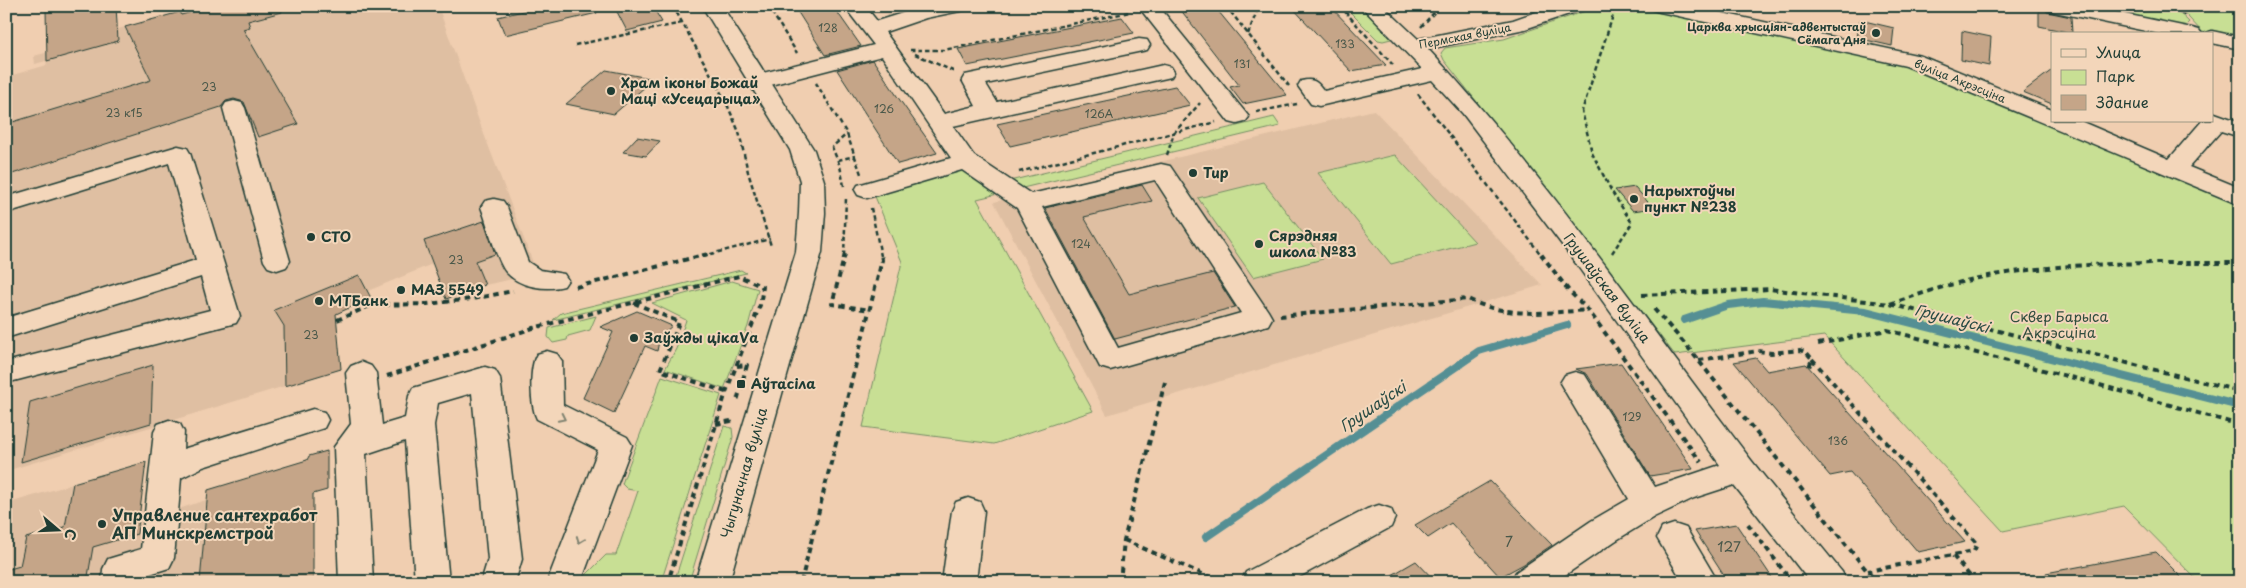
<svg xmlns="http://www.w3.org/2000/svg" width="2246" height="588" font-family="'Playpen Sans',sans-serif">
<rect width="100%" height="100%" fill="#f0ceb0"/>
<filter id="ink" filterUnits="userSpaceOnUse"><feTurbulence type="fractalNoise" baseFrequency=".02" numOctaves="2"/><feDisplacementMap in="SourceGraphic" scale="10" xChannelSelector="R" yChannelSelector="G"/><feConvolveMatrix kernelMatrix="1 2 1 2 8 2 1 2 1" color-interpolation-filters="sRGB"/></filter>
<g filter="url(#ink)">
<g fill="#dfbfa2">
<polygon points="246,6 438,6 479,121 535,268 517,278 485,285 446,299 432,264 368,291 371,298 336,314 341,369 6,471 6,77 47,65 46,61 35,64 34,56 104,37 103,33 180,12 181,15"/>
<polygon points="1374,110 1542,285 1107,415 994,202"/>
<polygon points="327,451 327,490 313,494 313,582 6,582 6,504 146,462 139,522 206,500 208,490 307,460 309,456"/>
</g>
<g fill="#c8df94" stroke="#748e64">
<polygon points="1344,6 1360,6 1391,39 1383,41 1378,40"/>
<polygon points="1600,6 1652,6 1909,63 2240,206 2240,582 2199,582 2124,506 2003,531 1824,336 1675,355 1444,60 1441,53 1445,48 1504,39"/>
<polygon points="2113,6 2172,6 2189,22 2184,27 2114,14"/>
<polygon points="2178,6 2240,6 2240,39 2202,32"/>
<polygon points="1274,117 1280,126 977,199 1093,411 994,444 863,427 902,262 874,194 965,170 993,185"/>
<polygon points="1395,155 1475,242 1391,264 1318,173"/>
<polygon points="1263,182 1323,259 1253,277 1198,198"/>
<polygon points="741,270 746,273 553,320 561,313"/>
<polygon points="732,281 758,289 748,326 724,389 665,369 676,349 686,320 652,303"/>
<polygon points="596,316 590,330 568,336 567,340 553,343 548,337 549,328"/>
<polygon points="662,376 721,395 661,582 584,582 585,576 606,555 616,555 638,491 627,489 622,484 624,478"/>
<polygon points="724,426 732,428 733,437 689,582 674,582"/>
</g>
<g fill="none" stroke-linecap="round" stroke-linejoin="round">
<g stroke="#548f94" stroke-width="8">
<polyline points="1684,320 1728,305 1763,301 1865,311 2240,406"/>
<polyline points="1206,537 1479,351 1567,325"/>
</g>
</g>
<g fill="#c5a588" stroke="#1f3d34">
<polygon points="58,6 116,6 118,41 47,61 46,9"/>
<polygon points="214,6 281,6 282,12 248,21 250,27 243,29 298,124 258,137 244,102 234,99 226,101 221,107 6,176 6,124 151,80 125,27 180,12 181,15"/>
<polygon points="543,6 596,6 597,13 505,35 498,17"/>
<polygon points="614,6 652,6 662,22 627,31"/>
<polygon points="794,6 833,6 861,46 825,55"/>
<polygon points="1195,6 1214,6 1287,95 1243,104 1230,87 1239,85 1180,9"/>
<polygon points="1291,6 1330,6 1386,65 1351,71"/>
<polygon points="2039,6 2043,6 2047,12 2071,17 2072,33 2039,26"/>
<polygon points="1122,17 1134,33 967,66 958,49"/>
<polygon points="1860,20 1894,28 1892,46 1857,38"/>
<polygon points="1962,31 1991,37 1989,66 1961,60"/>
<polygon points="873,60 897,96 937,153 898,164 837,70"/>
<polygon points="606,70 654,79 614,114 566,104"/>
<polygon points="2052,70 2052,104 2023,92"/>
<polygon points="1175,86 1190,105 1010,146 997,124"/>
<polygon points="637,137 660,141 646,156 623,152"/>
<polygon points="1142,185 1152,201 1084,217 1129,294 1213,273 1235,307 1115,339 1045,208"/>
<polygon points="1635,187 1653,208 1633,211 1615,190"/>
<polygon points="484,221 495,254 475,261 485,285 446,299 424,241"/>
<polygon points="359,275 371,298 336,314 341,369 285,386 284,326 274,310"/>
<polygon points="637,311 672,326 660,336 657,351 645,346 614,413 583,398 613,332 600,327"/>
<polygon points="1756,358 1767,371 1806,364 1965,542 1918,552 1850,472 1830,476 1734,362"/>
<polygon points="1621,363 1693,469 1650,476 1587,374 1576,369"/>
<polygon points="153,365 151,423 21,462 30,402"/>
<polygon points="327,451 327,490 313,494 313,582 200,582 208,490 307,460 309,456"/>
<polygon points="146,462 137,534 93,547 87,582 6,582 6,570 20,566 26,538 65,527 73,483"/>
<polygon points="1490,481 1552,545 1524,564 1500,577 1451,523 1428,538 1415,525"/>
<polygon points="1736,524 1775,582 1728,582 1695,531"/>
<polygon points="2156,552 2186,582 2047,582 2046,573"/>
<polygon points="1416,561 1436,582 1380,582"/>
</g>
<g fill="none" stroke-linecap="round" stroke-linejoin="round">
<g stroke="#1f3d34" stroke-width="3">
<g id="minor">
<path d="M844,6H865L877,21L925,6H968L965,10L926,18L885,32L944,114L976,106L962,80L965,75L1139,39L1147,40L1150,45L1147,50L986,84L997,102L1163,65L1171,67L1174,72L1171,77L953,126L974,156L1031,194L1161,164L1170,166L1268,311L1272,318L1268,325L1110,370L1100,367L1017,208L962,170L867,198L858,195L855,190L858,185L951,158L882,56L759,88L751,86L748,81L751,76L874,45ZM1155,180L1241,313L1118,348L1042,207Z"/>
<polygon points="1138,6 1163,6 1161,9 1245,112 1249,117 1245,122 1237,124 1229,122"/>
<path d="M1361,6H1383L1418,39L1513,20L1553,6H1584L1581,10L1525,29L1428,49C1547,177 1645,322 1751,460C1781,498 1812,535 1842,572L1847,582H1810L1734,485L1694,498L1654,517L1615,541L1555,582H1511L1516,572L1591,521L1629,499L1560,383L1565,375L1575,372L1585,375L1655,487L1720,465L1569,254L1463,114L1432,80L1319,106L1311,104L1298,86L1301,81C1313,78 1317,81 1324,91L1422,69Z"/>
<polygon points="1650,6 1690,6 1921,56 2052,110 2052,121 2080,121 2169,159 2202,121 2212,121 2212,112 2240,122 2240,137 2221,131 2189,167 2240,188 2240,205 1906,66 1660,12 1653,10"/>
<polygon points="2045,6 2086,6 2192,28 2199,30 2202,34 2160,34 2055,12 2048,10"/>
<polygon points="2212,31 2240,37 2240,49 2212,43 2212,34 2204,34"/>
<polygon points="234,101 242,103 245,108 290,261 286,267 277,270 268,267 264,261 223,108 226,103"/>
<polygon points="178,146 187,148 190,153 240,316 236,323 6,383 6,362 210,310 201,277 6,338 6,318 196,260 169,163 6,213 6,197"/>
<path d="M494,199L503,201L507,207L528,262L540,270L564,274L568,280L564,286C545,291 519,287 506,272C497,262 487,222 481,207L485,201Z"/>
<path d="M547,351L557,354L562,361L563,405L627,437L632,445L581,582H547L598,450L537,419C530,406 529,366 537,354Z"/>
<polygon points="361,362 371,366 376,373 382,425 405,418 409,396 413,388 485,367 495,370 500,378 522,559 515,582 481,582 488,559 472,393 438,403 434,425 449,582 415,582 405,441 366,454 373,582 339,582 334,447 351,424 346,373 351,366"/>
<polygon points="313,409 324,412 328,420 324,428 203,467 181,478 174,558 169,568 137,578 136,582 102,582 103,569 108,559 141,549 154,432 158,424 169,420 180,424 184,432 183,449"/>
<polygon points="968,498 980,502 984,511 976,582 942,582 952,511 956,502"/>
<polygon points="1379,505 1391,509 1395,518 1391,527 1290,582 1241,582 1246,572 1367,509"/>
<polygon points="1674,524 1686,528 1718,582 1683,582 1657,538 1662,528"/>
</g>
</g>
<g stroke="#1f3d34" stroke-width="3">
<polygon id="major" points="702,6 722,6 814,150 824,181 825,213 822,252 729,582 695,582 796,252 799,213 800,181 790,150"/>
</g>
<g stroke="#1f3d34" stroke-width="2.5" stroke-dasharray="4.5 3" stroke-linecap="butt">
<polyline points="673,6 726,102 739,132 748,172 771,246"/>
<polyline points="768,6 797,53"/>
<polyline points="1226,6 1289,86"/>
<polyline points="1340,6 1393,65"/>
<polyline points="2176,6 2184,15"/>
<polyline points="1421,27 1440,6"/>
<polyline points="1248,34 1259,6"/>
<polyline points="575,45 682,23"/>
<polyline points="910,50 944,50 1130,12"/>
<polyline points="915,54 955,72"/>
<polyline points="816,83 847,134 861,174"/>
<polyline points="1418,94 1542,256"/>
<polyline points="1256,112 1297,104"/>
<polyline points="1167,155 1174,133 1200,103"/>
<polyline points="838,160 855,156"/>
<polyline points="1019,172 1216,122"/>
<polyline points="844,186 840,166 832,147 847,134"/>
<polyline points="871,208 881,256"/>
<polyline points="1612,253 1632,223 1612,192 1592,153 1582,111 1616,6"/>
<polyline points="703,256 770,239"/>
<polyline points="844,256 846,197"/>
</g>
<g stroke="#1f3d34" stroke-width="4" stroke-dasharray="5.5 4.5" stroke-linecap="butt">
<polyline points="845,254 832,304 870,310"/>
<polyline points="1541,254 1569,291 1588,310 1701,462"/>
<polyline points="576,287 708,254"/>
<polyline points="1642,295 1770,289 1890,304 2240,391"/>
<polyline points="634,303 679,322 673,339"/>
<path d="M1890,304C1923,293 1955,282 1989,276C2072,261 2156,263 2240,263"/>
<polyline points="1654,309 1686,345 1876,582"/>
<path d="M1280,316L1468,299C1506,318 1546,313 1588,310"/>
<polyline points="337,320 372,305 427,304 472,299 513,291"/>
<polyline points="661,336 673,339 660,370 726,392"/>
<polyline points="1818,344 1887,330 2082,380 2240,425"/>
<polyline points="1812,359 1977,544 1974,551 1868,571"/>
<polyline points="1699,360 1758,351 1771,353 1800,350 1807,353 1812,359 1809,367"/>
<polyline points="737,366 747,365 737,401"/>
<polyline points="387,376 533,328 739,276 763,287 760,305 726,392 668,582"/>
<polyline points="716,424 731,421 731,419"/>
<polyline points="1748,524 1792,582"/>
<polyline points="1124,540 1221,582"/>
<polyline points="1953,556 1975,582"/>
<polyline points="801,582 882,260 881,254"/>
<polyline points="1120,582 1124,540 1165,382"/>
</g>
<use href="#minor" fill="#f3d6ba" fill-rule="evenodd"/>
<use href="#major" fill="#f3d6ba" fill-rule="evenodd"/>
</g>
<defs><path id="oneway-chevron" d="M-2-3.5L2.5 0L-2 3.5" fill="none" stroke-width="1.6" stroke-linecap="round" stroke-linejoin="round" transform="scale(1.25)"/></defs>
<g stroke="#7e8270">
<use href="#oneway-chevron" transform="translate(562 418) rotate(26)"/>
<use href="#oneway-chevron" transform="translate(580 540) rotate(111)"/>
</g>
</g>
<g fill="#1f3d34" stroke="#f3d6ba" stroke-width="2">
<circle cx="1876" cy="33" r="5"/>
<circle cx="611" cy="91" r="5"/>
<circle cx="1193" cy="173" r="5"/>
<circle cx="1634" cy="199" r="5"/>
<circle cx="311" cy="237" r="5"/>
<circle cx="1259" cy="244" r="5"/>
<circle cx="401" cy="290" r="5"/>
<circle cx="319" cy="301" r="5"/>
<circle cx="634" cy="338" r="5"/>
<rect x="736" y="379" width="10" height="10" rx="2.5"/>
<circle cx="102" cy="524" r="5"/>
</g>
<g text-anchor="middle" stroke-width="4" stroke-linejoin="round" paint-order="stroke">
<g font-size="11" font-weight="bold" fill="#1f3d34" stroke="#f3d6ba" text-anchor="end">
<text x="1866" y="31">Царква хрысціян-адвентыстаў<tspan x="1866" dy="13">Сёмага Дня</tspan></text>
</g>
<g font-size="11" fill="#485749">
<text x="828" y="32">128</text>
<text x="1345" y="48">133</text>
<text x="1242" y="68">131</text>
<text x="209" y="91">23</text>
<text x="884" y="113">126</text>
<text x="124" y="117">23 к15</text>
<text x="1099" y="118">126А</text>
<text x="1081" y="248">124</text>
<text x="456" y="264">23</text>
<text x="311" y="339">23</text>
<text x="1632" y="421">129</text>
<text x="1838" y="445">136</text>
</g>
<g font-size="11" fill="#1f3d34" stroke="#f3d6ba">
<text transform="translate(1465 36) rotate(-11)" y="4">Пермская вуліца</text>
<text transform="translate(1960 81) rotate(22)" y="4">вуліца Акрэсціна</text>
</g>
<g font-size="14" font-weight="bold" fill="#1f3d34" stroke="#f3d6ba" text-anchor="start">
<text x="621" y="88">Храм іконы Божай<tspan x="621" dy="16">Маці «Усецарыца»</tspan></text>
<text x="1203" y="178">Тир</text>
<text x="1644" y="196">Нарыхтоўчы<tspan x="1644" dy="16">пункт №238</tspan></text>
<text x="1269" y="241">Сярэдняя<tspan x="1269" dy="16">школа №83</tspan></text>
<text x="321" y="242">СТО</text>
<text x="411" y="295">МАЗ 5549</text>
<text x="329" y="306">МТБанк</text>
<text x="644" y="343">Заўжды цікаVа</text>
<text x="751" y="389">Аўтасіла</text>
</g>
<g font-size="14" fill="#1f3d34" stroke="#f3d6ba">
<text transform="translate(1607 288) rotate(53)" y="5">Грушаўская вуліца</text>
<text transform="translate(744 473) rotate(-74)" y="5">Чыгуначная вуліца</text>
</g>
<g font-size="14" fill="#304d3e" stroke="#f3d6ba">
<text x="2059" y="322">Сквер Барыса<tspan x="2059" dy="16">Акрэсціна</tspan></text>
</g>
<g font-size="14" fill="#485749">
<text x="1509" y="547">7</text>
<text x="1729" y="552">127</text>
</g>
<g font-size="15" font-style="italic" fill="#284b44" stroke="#f3d6ba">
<text transform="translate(1952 319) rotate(14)" y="5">Грушаўскі</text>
<text transform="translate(1373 407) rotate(-34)" y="5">Грушаўскі</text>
</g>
<g font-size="16" font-weight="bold" fill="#1f3d34" stroke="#f3d6ba" text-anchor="start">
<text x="112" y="521">Управление сантехработ<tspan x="112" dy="18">АП Минскремстрой</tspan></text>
</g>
</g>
<rect width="2246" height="588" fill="none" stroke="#f3d6ba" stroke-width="25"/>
<rect x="12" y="12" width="2221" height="563" fill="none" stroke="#1f3d34" stroke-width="2" filter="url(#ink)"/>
<rect x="2051" y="32" width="162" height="90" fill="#f3d6ba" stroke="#9e9984"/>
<rect x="2061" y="49" width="25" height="8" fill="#f3d6ba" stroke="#9e9984"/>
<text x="2096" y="58" font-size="15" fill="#1f3d34">Улица</text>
<rect x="2061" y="70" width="25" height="15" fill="#c8df94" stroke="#9e9984"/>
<text x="2096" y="82" font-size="15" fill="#1f3d34">Парк</text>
<rect x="2061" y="95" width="25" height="15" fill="#c5a588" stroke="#9e9984"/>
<text x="2096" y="108" font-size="15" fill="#1f3d34">Здание</text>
<g transform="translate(58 530) rotate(109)" stroke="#f3d6ba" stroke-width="4" paint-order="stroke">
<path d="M0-4L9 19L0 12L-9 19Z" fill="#1f3d34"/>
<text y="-8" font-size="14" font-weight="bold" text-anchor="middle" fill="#1f3d34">С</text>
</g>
</svg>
